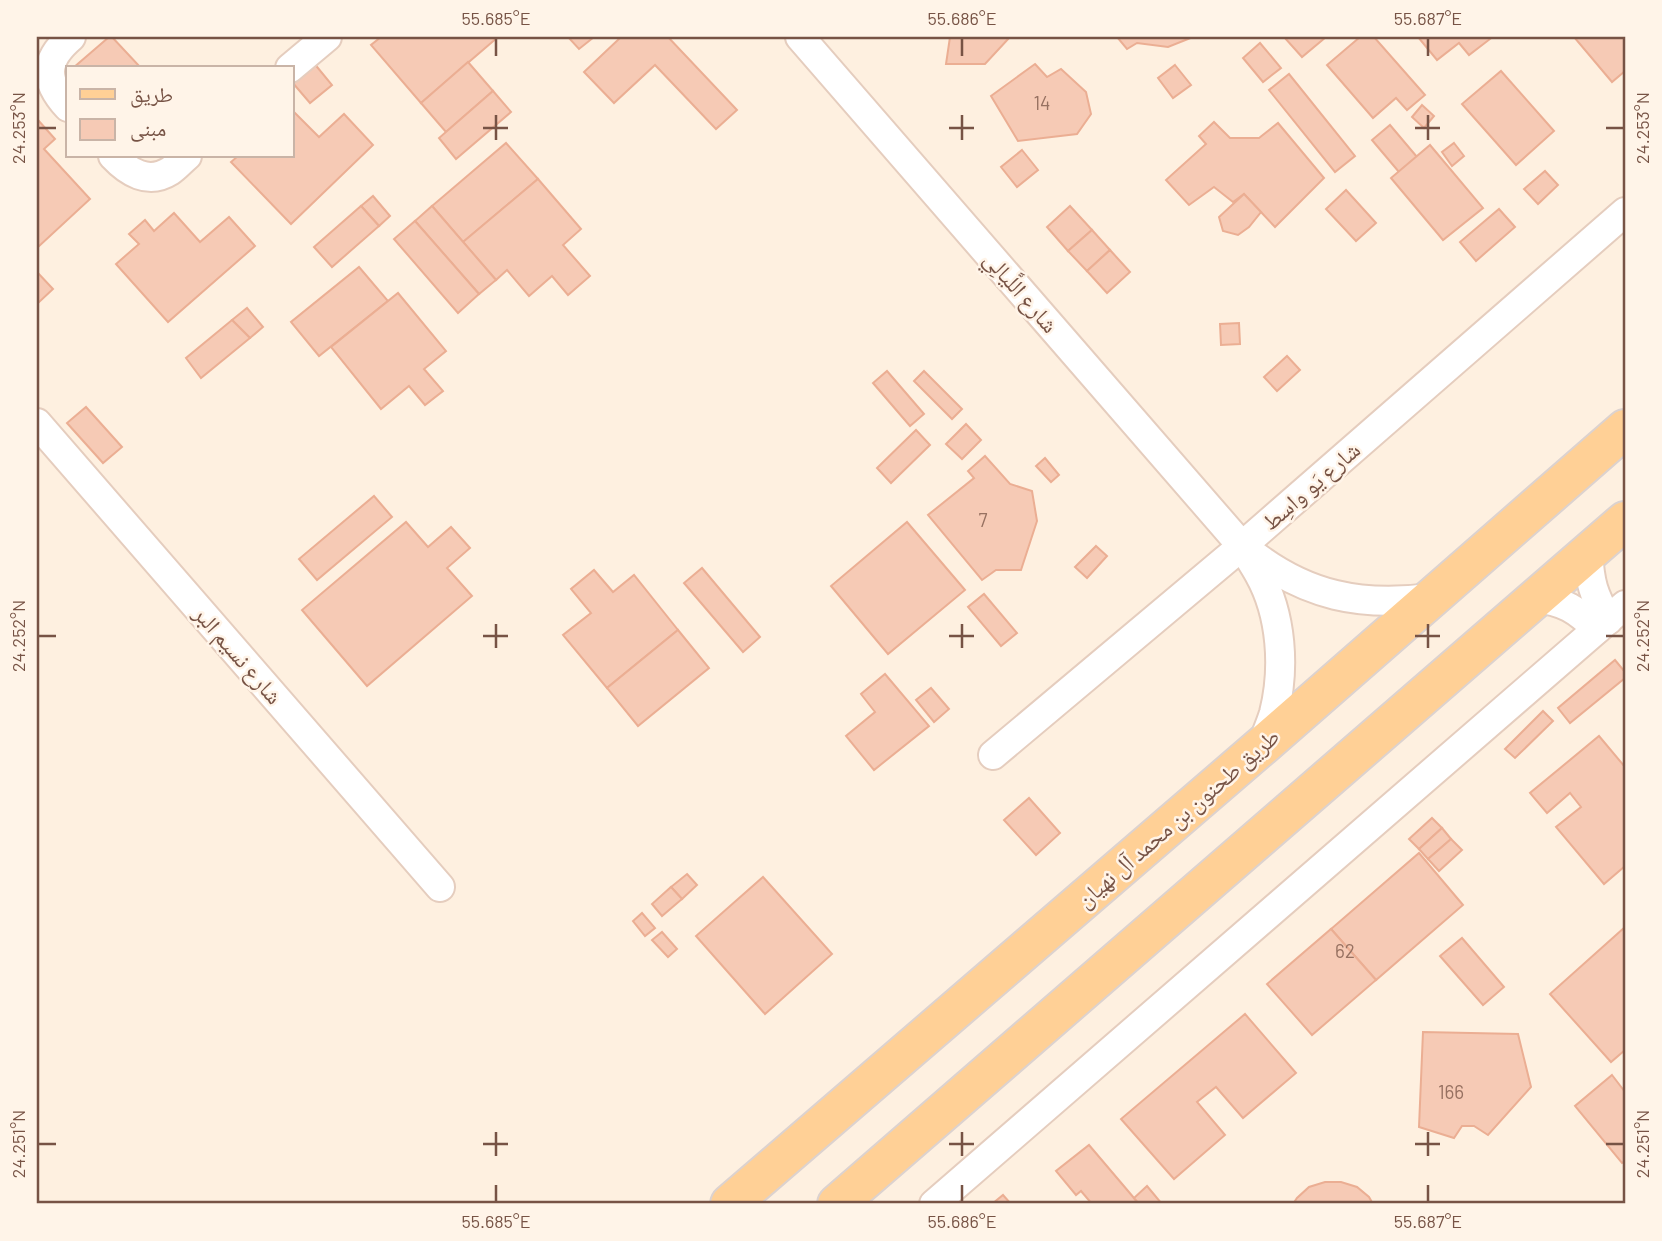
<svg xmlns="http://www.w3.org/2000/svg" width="1662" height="1241" font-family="Barlow,'Noto Naskh Arabic',sans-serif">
<rect width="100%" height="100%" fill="#fef0e0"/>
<g fill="#f6cab5" stroke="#ebae93" stroke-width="2">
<polygon points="109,37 112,37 141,68 73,68"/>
<polygon points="381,37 498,37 421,103 371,45"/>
<polygon points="568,37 594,37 579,49"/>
<polygon points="621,37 668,37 737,110 716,129 655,65 614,103 584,72"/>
<polygon points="950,37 1010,37 985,64 946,64"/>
<polygon points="1117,37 1193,37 1168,47 1137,43 1127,49"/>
<polygon points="1284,37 1326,37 1302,57"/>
<polygon points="1360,37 1374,37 1425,95 1407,110 1396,98 1373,118 1327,65"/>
<polygon points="1418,37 1488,37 1490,39 1469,55 1459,43 1437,60"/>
<polygon points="1574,37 1625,37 1625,71 1612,82"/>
<polygon points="1260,43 1281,68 1263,82 1243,58"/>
<polygon points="313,62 332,85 310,103 292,82"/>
<polygon points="468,62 493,91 446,132 421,103"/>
<polygon points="1035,64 1047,77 1061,69 1086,92 1091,114 1077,134 1018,141 991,96"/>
<polygon points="1175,65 1191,85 1173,98 1158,78"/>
<polygon points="1501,71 1554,131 1516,165 1462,104"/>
<polygon points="1289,74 1355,156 1335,172 1269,90"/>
<polygon points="493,91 511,112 456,159 439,138"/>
<polygon points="1422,105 1434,116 1424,128 1412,117"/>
<polygon points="292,110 319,137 344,114 373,145 291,224 231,162 238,156 292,156"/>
<polygon points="38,120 55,139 44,149 90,199 37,248 37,122"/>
<polygon points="1214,122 1230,138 1259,138 1278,123 1324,178 1275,227 1244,194 1233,202 1214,187 1189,205 1166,180 1206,144 1199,136"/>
<polygon points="1390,125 1417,157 1399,172 1372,140"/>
<polygon points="506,143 538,179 463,242 432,206"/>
<polygon points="1454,143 1464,156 1452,166 1442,152"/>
<polygon points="1430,145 1483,208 1443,240 1391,178"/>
<polygon points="1022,150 1038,170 1017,187 1001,167"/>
<polygon points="1545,171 1558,185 1538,204 1524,189"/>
<polygon points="538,179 581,229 563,245 590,276 568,295 552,276 529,296 507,270 496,280 463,242"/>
<polygon points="1346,190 1376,223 1356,241 1326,209"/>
<polygon points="1244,194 1261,212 1249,227 1238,235 1223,231 1219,217"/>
<polygon points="373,196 390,216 379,226 361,206"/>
<polygon points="361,206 379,226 332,267 314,247"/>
<polygon points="432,206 496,280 479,294 415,221"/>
<polygon points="1070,206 1092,230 1068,251 1047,227"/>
<polygon points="1499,209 1515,227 1476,261 1460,242"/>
<polygon points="174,213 200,242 229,217 255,246 168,322 116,264 139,244 129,234 145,220 154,231"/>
<polygon points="415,221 479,294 458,313 394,239"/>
<polygon points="1092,230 1110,250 1087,271 1068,251"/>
<polygon points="1110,250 1130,272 1107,293 1087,271"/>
<polygon points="359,267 388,301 319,356 291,322"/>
<polygon points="37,272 53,289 37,304"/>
<polygon points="398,293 446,351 424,369 443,391 425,405 409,386 381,409 331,347"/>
<polygon points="247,308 263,327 250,338 232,320"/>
<polygon points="232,320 250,338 201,378 186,358"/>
<polygon points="1239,323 1240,344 1221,345 1220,324"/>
<polygon points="1287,356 1300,370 1277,391 1264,377"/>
<polygon points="887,371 924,414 910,426 873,383"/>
<polygon points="924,371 962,409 952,419 914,381"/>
<polygon points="86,407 122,447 103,463 67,423"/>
<polygon points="966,424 981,440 962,459 946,444"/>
<polygon points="916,430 930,445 891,483 877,468"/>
<polygon points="985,456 1010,484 1032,491 1037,521 1021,570 996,570 982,580 928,515 974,478 968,471"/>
<polygon points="1045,458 1059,475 1051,482 1036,466"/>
<polygon points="374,496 392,517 317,580 299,559"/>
<polygon points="406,522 428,547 451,527 470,548 447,568 472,596 367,686 302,610"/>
<polygon points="907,522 965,590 888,654 831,586"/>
<polygon points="1096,546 1107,556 1087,578 1075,567"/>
<polygon points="702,568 760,637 743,652 684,583"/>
<polygon points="594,570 613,592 634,575 678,630 607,688 563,635 591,613 571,589"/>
<polygon points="984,594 1017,633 1001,646 968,607"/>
<polygon points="678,630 709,668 638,726 607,688"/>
<polygon points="1615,660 1625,672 1625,678 1570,723 1558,708"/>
<polygon points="885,674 929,726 874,770 846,736 875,712 861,694"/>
<polygon points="931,688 949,709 934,722 916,700"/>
<polygon points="1543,711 1553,721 1515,758 1505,749"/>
<polygon points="1599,736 1625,767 1625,866 1604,884 1556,827 1581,807 1570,793 1547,813 1530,793"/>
<polygon points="1029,798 1060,833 1036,855 1004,820"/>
<polygon points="1432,818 1442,828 1419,849 1409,839"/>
<polygon points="1442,828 1451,839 1428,859 1419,849"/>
<polygon points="1451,839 1462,850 1439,871 1428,859"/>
<polygon points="1419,853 1463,905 1376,980 1331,929"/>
<polygon points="687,874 697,885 682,899 671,887"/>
<polygon points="763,877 832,954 765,1014 696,936"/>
<polygon points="671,887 682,899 662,916 652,904"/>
<polygon points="642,913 655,928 645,936 633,921"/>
<polygon points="1625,927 1625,1050 1611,1062 1550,994"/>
<polygon points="1331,929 1376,980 1312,1035 1267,984"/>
<polygon points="662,932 677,949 668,957 652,940"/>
<polygon points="1462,938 1504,987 1483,1005 1440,956"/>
<polygon points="1245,1014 1296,1073 1243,1118 1216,1087 1197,1102 1225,1135 1174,1179 1121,1119"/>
<polygon points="1423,1032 1518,1034 1531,1087 1488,1135 1474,1126 1462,1126 1454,1138 1419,1127"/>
<polygon points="1612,1075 1625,1092 1625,1161 1622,1163 1575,1106"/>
<polygon points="1089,1145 1134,1198 1139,1204 1092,1204 1081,1191 1076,1195 1056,1171"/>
<polygon points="1325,1182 1341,1182 1357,1187 1369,1197 1373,1204 1293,1204 1297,1198 1309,1187"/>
<polygon points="1147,1186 1162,1204 1139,1204 1134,1198"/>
<polygon points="1003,1195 1011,1204 992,1204"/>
</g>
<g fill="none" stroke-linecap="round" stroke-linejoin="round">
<g stroke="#e5cdbe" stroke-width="32">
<g id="street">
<path d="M800,37L1242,546C1248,556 1254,565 1259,574C1282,615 1285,669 1274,713C1271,723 1266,734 1263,744"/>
<polyline points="290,68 327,37"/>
<path d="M68,107C44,81 43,61 71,37"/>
<path d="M113,156C128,172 148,185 170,171C176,167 181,161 187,156"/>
<polyline points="37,423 440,887"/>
<path d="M1250,552C1306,596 1361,607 1430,598"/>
<path d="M1588,553C1590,583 1593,594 1608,620"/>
<path d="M1536,598C1564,601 1577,610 1597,629"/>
<polyline points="993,755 1242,546 1625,212"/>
<polyline points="934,1204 1625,605"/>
</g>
</g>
<g stroke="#dcd2cf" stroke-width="42">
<g id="primary">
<polyline points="730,1204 1262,746 1625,429"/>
<polyline points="837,1204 1625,521"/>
</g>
</g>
<use href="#street" stroke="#fff" stroke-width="28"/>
<use href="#primary" stroke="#ffd096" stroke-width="38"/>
</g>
<path fill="none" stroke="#775345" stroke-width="2.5" d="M496,38V56M962,38V56M1428,38V56M496,115V140M962,115V140M1428,115V140M38,128H56M483,128H508M949,128H974M1415,128H1440M1606,128H1624M496,624V648M962,624V648M1428,624V648M38,636H56M483,636H508M949,636H974M1415,636H1440M1606,636H1624M496,1132V1156M962,1132V1156M1428,1132V1156M38,1144H56M483,1144H508M949,1144H974M1415,1144H1440M1606,1144H1624M496,1185V1202M962,1185V1202M1428,1185V1202"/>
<g text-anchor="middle" stroke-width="5" stroke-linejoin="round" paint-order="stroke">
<g font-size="19" fill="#977161">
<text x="1042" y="110">14</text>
<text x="983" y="527">7</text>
<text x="1345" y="958">62</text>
<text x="1451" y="1099">166</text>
</g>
<g font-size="23" fill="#775345" stroke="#fff4e8">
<text transform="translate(1021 292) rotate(49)" y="8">شارع اللَّيالِي</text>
<text transform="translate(1311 486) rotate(-41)" y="8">شارع يَو واسِط</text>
<text transform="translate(238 655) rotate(49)" y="8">شارع نسيم البر</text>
<text transform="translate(1178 818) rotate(-41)" y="8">طريق طحنون بن محمد آل نهيان</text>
</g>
</g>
<rect width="1662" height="1241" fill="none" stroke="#fff4e8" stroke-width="77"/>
<rect x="66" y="66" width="228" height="91" fill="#fff4e8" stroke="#c9b4a7" stroke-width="2"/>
<rect x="80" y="89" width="35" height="10" fill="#ffd096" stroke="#c9b4a7" stroke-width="2"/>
<text x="130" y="102" font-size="21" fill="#775345">طريق</text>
<rect x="80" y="119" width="35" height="21" fill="#f6cab5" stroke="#c9b4a7" stroke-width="2"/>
<text x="130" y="136" font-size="21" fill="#775345">مبنى</text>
<rect x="38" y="38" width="1586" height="1164" fill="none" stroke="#775345" stroke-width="2.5"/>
<g font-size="18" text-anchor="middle" fill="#775345">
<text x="496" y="25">55.685°E</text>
<text x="962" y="25">55.686°E</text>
<text x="1428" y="25">55.687°E</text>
<text transform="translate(19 128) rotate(-90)" y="6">24.253°N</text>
<text transform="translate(1643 128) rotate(-90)" y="6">24.253°N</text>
<text transform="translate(19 636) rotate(-90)" y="6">24.252°N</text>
<text transform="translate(1643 636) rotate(-90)" y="6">24.252°N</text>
<text transform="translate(19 1144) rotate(-90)" y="6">24.251°N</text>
<text transform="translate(1643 1144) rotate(-90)" y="6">24.251°N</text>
<text x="496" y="1228">55.685°E</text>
<text x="962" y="1228">55.686°E</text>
<text x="1428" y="1228">55.687°E</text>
</g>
</svg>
